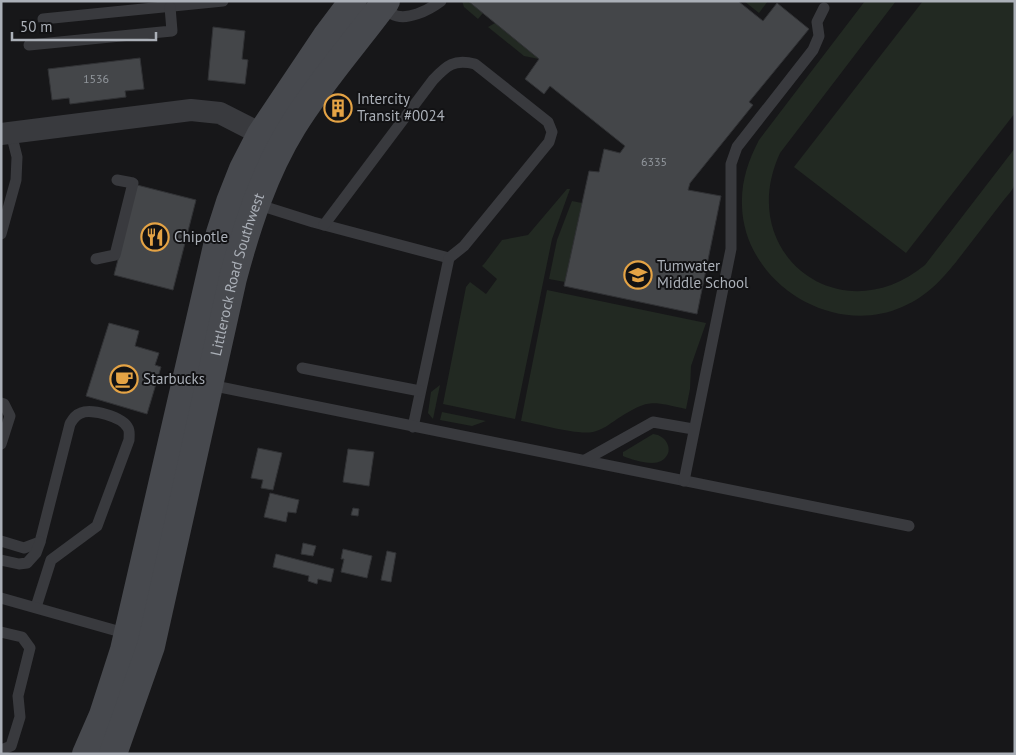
<svg xmlns="http://www.w3.org/2000/svg" width="1016" height="755" font-family="'PT Sans',sans-serif">
<rect width="100%" height="100%" fill="#171719"/>
<g fill="#222922">
<polygon points="462,1 468,1 483,13 478,19 464,7"/>
<polygon points="744,1 768,1 759,13"/>
<path d="M865,1H896L780,153C734,253 840,335 925,265L1015,148C1015,156 1016,180 1014,186C1012,191 1006,197 1003,201C993,214 983,227 973,240C952,267 934,294 902,307C832,338 744,282 742,206C741,182 748,161 759,140Z"/>
<polygon points="923,1 1015,1 1015,113 906,253 794,167"/>
<polygon points="495,23 539,59 524,56 488,27"/>
<polygon points="567,189 570,189 552,239 515,419 443,404 466,287 470,282 486,294 497,279 482,266 484,264 502,240 528,235"/>
<polygon points="572,201 582,203 565,282 549,279 557,240"/>
<path d="M547,290L706,323L691,366L690,389L686,409C650,401 649,399 617,419C610,424 602,430 593,432C575,435 540,424 521,421Z"/>
<polygon points="440,385 433,419 428,413 431,392"/>
<polygon points="442,412 486,421 472,426 440,420"/>
<path d="M653,434C667,435 676,453 661,461C653,466 632,460 623,456V452L625,451Z"/>
</g>
<g fill="#444649" stroke="#313235">
<polygon points="468,1 738,1 763,21 777,3 809,29 749,102 753,105 690,183 688,190 721,196 697,314 564,286 589,171 599,172 604,149 620,153 625,146 550,86 544,94 525,79 539,59"/>
<polygon points="213,27 245,31 242,59 248,60 245,84 208,80"/>
<polygon points="140,58 144,89 125,91 126,97 70,104 69,98 52,100 48,69"/>
<polygon points="339,103 342,106 338,112 334,110"/>
<polygon points="137,185 196,200 173,290 114,275"/>
<polygon points="109,323 139,331 135,346 159,353 155,365 161,367 147,414 86,396"/>
<polygon points="258,448 282,453 273,490 261,488 263,480 251,478"/>
<polygon points="348,449 374,452 369,486 343,482"/>
<polygon points="270,493 299,500 296,513 288,512 286,522 264,517"/>
<polygon points="353,508 359,509 358,516 351,515"/>
<polygon points="303,543 316,546 313,556 301,554"/>
<polygon points="343,549 372,556 367,578 341,572 344,559 341,559"/>
<polygon points="387,551 396,553 391,582 381,580"/>
<polygon points="276,554 334,569 331,582 318,579 317,584 308,581 309,576 273,567"/>
</g>
<g fill="none" stroke-linecap="round" stroke-linejoin="round">
<g stroke="#393a3e" stroke-width="11">
<path d="M382,7C385,9 388,12 392,14C406,22 429,10 441,1"/>
<polyline points="43,19 223,1"/>
<polyline points="29,45 172,31 170,7"/>
<polyline points="256,204 313,222 449,258"/>
<path d="M324,225L433,80C447,65 454,59 475,64L548,122L552,132L549,142L464,246L449,258L413,427"/>
<polyline points="1,234 16,180 17,157 11,133"/>
<polyline points="96,259 115,255 133,183 117,180"/>
<polyline points="302,368 420,391"/>
<polyline points="210,385 909,526"/>
<polyline points="1,403 4,404 10,416 1,444"/>
<polyline points="585,460 653,422 693,429"/>
<polyline points="684,481 731,249 731,164 737,147 813,50 819,36 817,22 824,8"/>
<path d="M1,541L24,548L40,542L70,424C73,419 75,415 81,413C91,408 123,417 128,428C130,431 129,437 129,440L97,526L51,560L36,607"/>
<polyline points="1,560 19,564 27,563 36,553 40,542"/>
<polyline points="1,598 128,634"/>
<polyline points="1,632 22,637 30,648 18,696 20,717 11,746 1,750"/>
</g>
<polyline stroke="#393a3e" stroke-width="22" points="1,134 191,110 220,113 261,134"/>
<g stroke="#47494e" stroke-width="28">
<polyline points="86,754 103,715 124,650 220,233 230,202 243,169 261,134 326,37 353,1"/>
<path id="s1" d="M113,754L151,646L233,278C247,226 264,173 293,126C320,82 355,43 386,1"/>
</g>
</g>
<defs>
<g id="building-ring" transform="scale(1.4375)"><circle r="9.5" fill="#121214" stroke="#e4a345" stroke-width="1.5"/><path d="M-4-6H4V6H1V3H-1V6H-4ZM-2.5-4.3h1.7v1.8h-1.7ZM.8-4.3h1.7v1.8H.8ZM-2.5-1h1.7V.8h-1.7ZM.8-1h1.7V.8H.8Z" fill="#e4a345"/></g>
<g id="restaurant-ring" transform="scale(1.4375)"><circle r="9.5" fill="#121214" stroke="#e4a345" stroke-width="1.5"/><path d="M-5-6h1v4h1v-4h1v4h1v-4h1v5L-1.5 .5V6h-2V.5L-5-1ZM5-6V6H3V1.5H1.5Q1.5-4 5-6Z" fill="#e4a345"/></g>
<g id="school-ring" transform="scale(1.4375)"><circle r="9.5" fill="#121214" stroke="#e4a345" stroke-width="1.5"/><path d="M0-5L7-2L0 1L-7-2ZM-4 1L0 2.5L4 1V4Q0 6-4 4Z" fill="#e4a345"/></g>
<g id="cafe-ring" transform="scale(1.4375)"><circle r="9.5" fill="#121214" stroke="#e4a345" stroke-width="1.5"/><path d="M-5.5-4.5H6V0H3Q3 3.5 0 3.5H-2.5Q-5.5 3.5-5.5 0ZM3-3.2v2h1.7v-2ZM-6 4.5H4V6H-6Z" fill="#e4a345"/></g>
</defs>
<g fill-rule="evenodd">
<use href="#building-ring" x="338" y="108"/>
<use href="#restaurant-ring" x="155" y="237"/>
<use href="#school-ring" x="638" y="275"/>
<use href="#cafe-ring" x="124" y="379"/>
</g>
<g text-anchor="middle" stroke-width="4" stroke-linejoin="round" paint-order="stroke">
<g font-size="12" fill="#91969c">
<text x="96" y="83">1536</text>
<text x="654" y="166">6335</text>
</g>
<g font-size="15" fill="#abb0b8" stroke="#121214" text-anchor="start">
<text x="357" y="104">Intercity<tspan x="357" dy="17">Transit #0024</tspan></text>
<text x="174" y="242">Chipotle</text>
<text x="657" y="271">Tumwater<tspan x="657" dy="17">Middle School</tspan></text>
<text x="143" y="384">Starbucks</text>
</g>
<g font-size="15" fill="#abb0b8" stroke="#121214">
<text dy="5" stroke="none"><textPath href="#s1" startOffset="496">Littlerock Road Southwest</textPath></text>
</g>
</g>
<rect width="1016" height="755" fill="none" stroke="#abb0b8" stroke-width="5"/>
<path d="M12 32v8h144v-8" fill="none" stroke="#abb0b8" stroke-width="2.5"/>
<text x="20" y="32" font-size="15" fill="#abb0b8" stroke="#121214" stroke-width="4" paint-order="stroke">50 m</text>
</svg>
